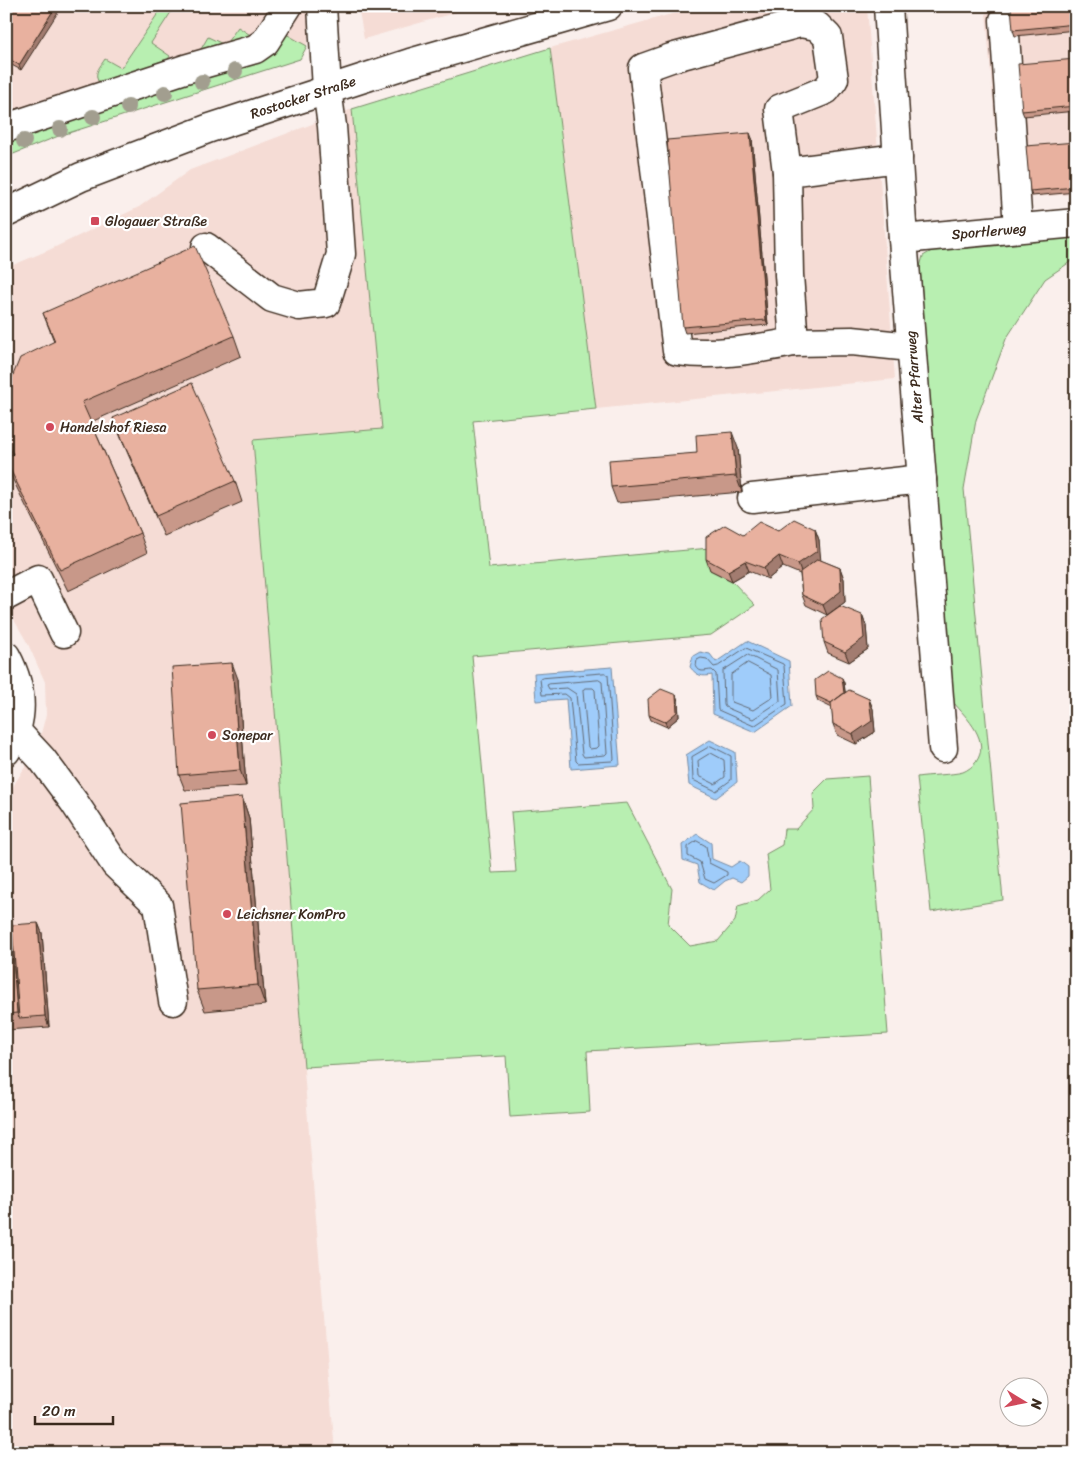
<svg xmlns="http://www.w3.org/2000/svg" width="1082" height="1459" font-family="Sriracha,sans-serif">
<rect width="100%" height="100%" fill="#faefec"/>
<filter id="ink" filterUnits="userSpaceOnUse"><feTurbulence type="fractalNoise" baseFrequency=".02" numOctaves="2"/><feDisplacementMap in="SourceGraphic" scale="10" xChannelSelector="R" yChannelSelector="G"/><feConvolveMatrix kernelMatrix="1 2 1 2 8 2 1 2 1" color-interpolation-filters="sRGB"/></filter>
<g filter="url(#ink)">
<g fill="#f5dcd5">
<polygon points="6,6 308,6 310,21 307,46 300,59 56,137 6,157"/>
<polygon points="358,6 478,6 364,39"/>
<polygon points="700,6 867,6 895,379 596,409 550,48"/>
<polygon points="1041,6 1076,6 1076,194 1001,199 986,13"/>
<polygon points="352,109 382,430 253,441 335,1453 6,1453 6,794 10,791 37,748 46,715 45,682 28,644 6,606 6,268 49,250 139,207 190,170"/>
</g>
<g fill="#b8efb1" stroke="#7a8c68">
<path d="M163,6H175L151,43L170,56L167,61L104,81H98C94,72 100,67 105,59L121,68Z"/>
<polygon points="238,27 255,38 206,54 201,49 208,37 225,45"/>
<polygon points="286,34 307,46 300,59 56,137 6,157 6,136"/>
<polygon points="550,48 596,409 473,421 489,568 710,548 710,570 732,581 755,605 711,635 472,656 492,873 516,872 511,812 627,803 672,889 668,924 690,946 718,941 735,921 738,906 758,900 770,889 766,854 782,845 784,829 796,829 814,809 813,793 827,779 868,776 888,1034 587,1051 590,1112 510,1117 506,1056 304,1067 253,440 382,429 352,109"/>
<path d="M1076,236V258L1045,279L1006,339L976,420L964,489L1003,900L931,912L917,777C929,775 952,775 963,772C968,770 973,766 976,762C991,741 967,718 953,702L920,267L923,256L935,249Z"/>
</g>
<g fill="#9fccfa" stroke="#778ba2">
<path d="M747,641L789,661L792,706L755,732L713,714L712,675C702,677 697,676 690,667L693,656L700,652L710,654L716,662Z"/>
<polygon points="612,667 620,765 571,769 566,699 536,701 534,673"/>
<polygon points="710,740 735,752 737,782 716,798 689,785 686,755"/>
<polygon points="697,834 711,843 712,859 731,867 740,861 748,867 748,876 741,882 732,878 725,881 714,890 700,882 697,865 683,860 682,845"/>
</g>
<g fill="none" stroke-linecap="round" stroke-linejoin="round">
<g stroke="#636b76" stroke-width="1">
<path d="M746,648L783,664L784,666L787,704L754,726L718,710L716,674L712,670C705,670 700,674 696,666L697,660L701,658L707,659L714,667L718,666Z"/>
<polygon points="748,655 778,670 780,701 753,719 725,707 724,705 723,671"/>
<polygon points="748,663 771,675 773,697 753,710 732,702 731,700 731,675"/>
<polygon points="605,673 608,675 614,759 612,761 578,763 576,761 570,698 565,694 542,695 540,679 542,678"/>
<polygon points="599,680 602,682 607,753 605,755 584,757 582,754 576,694 567,688 549,689 547,685 549,684"/>
<polygon points="585,688 593,688 595,690 599,746 597,748 590,749 588,747 583,691"/>
<polygon points="711,746 731,756 731,780 716,791 693,780 692,757"/>
<polygon points="711,753 724,760 725,777 715,784 699,776 698,761"/>
<polygon points="697,841 706,846 709,863 727,872 727,875 714,883 705,879 700,862 688,856 688,847"/>
</g>
<g stroke="#3b2a1e" stroke-width="31">
<g id="minor">
<polyline points="888,6 903,239 943,748"/>
<polyline points="1004,20 1018,228"/>
<polyline points="6,128 185,69 255,49 265,42 288,6"/>
<polyline points="898,158 787,172 789,275 794,342 852,341 911,347"/>
<path d="M787,172L779,109L826,90L834,79L828,37L817,26L800,23L671,58L643,68L677,351C716,357 755,349 794,342"/>
<polyline points="6,213 81,177 210,128 410,63 608,6"/>
<polyline points="903,239 1076,223"/>
<polyline points="206,247 272,298 299,306 326,303 341,254 332,126 327,89 322,6"/>
<polyline points="752,498 922,479"/>
<polyline points="6,596 38,579 64,633"/>
<path d="M6,656C23,688 26,719 6,751"/>
<polyline points="16,731 42,759 74,802 115,864 158,905 173,1001"/>
</g>
</g>
<use href="#minor" stroke="#fff" stroke-width="28"/>
</g>
<g fill="#a29e8f">
<circle cx="235" cy="71" r="8"/>
<circle cx="202" cy="82" r="8"/>
<circle cx="165" cy="93" r="8"/>
<circle cx="128" cy="107" r="8"/>
<circle cx="93" cy="117" r="8"/>
<circle cx="60" cy="129" r="8"/>
<circle cx="24" cy="141" r="8"/>
</g>
<g fill="#c89889" stroke="#3b2a1e">
<polygon points="6,6 21,70 6,62"/>
<polygon points="1076,6 1076,30 1015,36 1013,30"/>
<polygon points="1076,59 1076,111 1024,116 1022,111"/>
<polygon points="752,138 768,325 685,333 683,327"/>
<polygon points="1076,142 1076,192 1032,196 1030,191"/>
<polygon points="43,313 234,336 241,356 91,422 140,533 147,553 68,591 12,478 6,462 6,457 11,455 6,446 6,392 54,341"/>
<polygon points="113,418 235,481 242,502 164,536 121,438"/>
<polygon points="738,448 742,492 617,503 611,487 697,453"/>
<polygon points="815,529 819,540 820,560 840,568 844,579 845,602 827,615 806,605 802,595 800,574 783,567 768,579 749,571 732,581 710,570 706,559 743,535 778,531"/>
<polygon points="862,615 866,626 868,649 849,662 828,653 824,642"/>
<polygon points="842,678 844,683 845,692 869,699 873,709 875,732 856,744 837,735 833,724 832,708 818,701 816,696"/>
<polygon points="238,679 246,786 185,790 179,775"/>
<polygon points="676,695 678,701 679,717 667,727 651,720 649,715"/>
<polygon points="242,797 249,818 265,1005 205,1011 197,990"/>
<polygon points="38,923 42,933 49,1027 6,1030 6,948 14,952"/>
</g>
<g fill="#a27c6f" stroke="#3b2a1e">
<polygon points="56,6 62,6 21,70 19,65"/>
<polygon points="750,133 752,138 768,325 766,320"/>
<polygon points="732,432 738,448 742,492 736,476"/>
<polygon points="815,529 819,540 821,562 802,575 798,564"/>
<polygon points="779,556 783,567 768,579 764,568"/>
<polygon points="745,561 749,571 732,581 728,571"/>
<polygon points="840,568 844,579 845,602 827,615 823,605"/>
<polygon points="862,615 866,626 868,649 849,662 845,652"/>
<polygon points="232,663 238,679 246,786 240,770"/>
<polygon points="842,678 844,683 846,699 833,709 831,703"/>
<polygon points="676,695 678,701 679,717 667,727 665,722"/>
<polygon points="869,699 873,709 875,732 856,744 853,734"/>
<polygon points="242,797 249,818 265,1005 258,985"/>
<polygon points="38,923 42,933 49,1027 45,1016"/>
<polygon points="12,947 18,963 19,1018 17,1013"/>
</g>
<g fill="#e8b19f" stroke="#3b2a1e">
<polygon points="6,6 56,6 19,65 6,57"/>
<polygon points="1023,6 1076,6 1076,24 1013,30 1011,7"/>
<polygon points="1076,59 1076,106 1022,111 1018,64"/>
<polygon points="750,133 766,320 683,327 667,140"/>
<polygon points="1076,142 1076,187 1030,191 1026,146"/>
<polygon points="195,246 234,336 82,402 140,533 60,570 6,461 6,457 13,454 6,441 6,392 20,358 55,341 43,313"/>
<polygon points="192,383 235,481 156,516 113,418"/>
<polygon points="732,432 736,476 611,487 609,460 697,453 696,435"/>
<polygon points="794,519 815,529 817,551 798,564 779,556 764,568 745,561 728,571 706,559 706,537 725,525 743,535 759,522 778,531"/>
<polygon points="818,559 840,568 841,591 823,605 802,595 800,572"/>
<polygon points="840,606 862,615 864,638 845,652 824,642 822,619"/>
<polygon points="232,663 240,770 179,775 172,667"/>
<polygon points="828,671 842,678 844,693 831,703 816,696 815,680"/>
<polygon points="661,689 676,695 677,712 665,722 649,715 648,699"/>
<polygon points="849,690 869,699 872,721 853,734 833,724 831,703"/>
<polygon points="242,797 258,985 197,990 181,803"/>
<polygon points="38,923 45,1016 19,1018 12,925"/>
<polygon points="12,947 17,1013 6,1014 6,948"/>
</g>
</g>
<g fill="#d1495b" stroke="#fff" stroke-width="2">
<rect x="90" y="216" width="10" height="10" rx="2.5"/>
<circle cx="50" cy="427" r="5"/>
<circle cx="212" cy="735" r="5"/>
<circle cx="227" cy="914" r="5"/>
</g>
<g text-anchor="middle" stroke-width="4.5" stroke-linejoin="round" paint-order="stroke">
<g font-size="14" fill="#3b2a1e" stroke="#fff">
<text transform="translate(303 97) rotate(-18)" y="5">Rostocker Straße</text>
<text transform="translate(989 231) rotate(-5)" y="5">Sportlerweg</text>
<text transform="translate(914 377) rotate(-95)" y="5">Alter Pfarrweg</text>
</g>
<g font-size="14" fill="#3b2a1e" stroke="#fff" text-anchor="start">
<text x="105" y="226">Glogauer Straße</text>
<text x="60" y="432">Handelshof Riesa</text>
<text x="222" y="740">Sonepar</text>
<text x="237" y="919">Leichsner KomPro</text>
</g>
</g>
<rect width="1082" height="1459" fill="none" stroke="#fff" stroke-width="25"/>
<rect x="12" y="12" width="1057" height="1434" fill="none" stroke="#3b2a1e" stroke-width="2" filter="url(#ink)"/>
<g transform="translate(1024 1402) rotate(100)"><circle r="24" fill="#ffffff" stroke="#b1aaa5"/>
<path d="M0-4L9 19L0 12L-9 19Z" fill="#d1495b"/>
<text y="-8" font-size="14" font-weight="bold" text-anchor="middle" fill="#3b2a1e">N</text>
</g>
<path d="M35 1416v8h78v-8" fill="none" stroke="#3b2a1e" stroke-width="2.5"/>
<text x="42" y="1416" font-size="15" fill="#3b2a1e" stroke="#ffffff" stroke-width="4" paint-order="stroke">20 m</text>
</svg>
